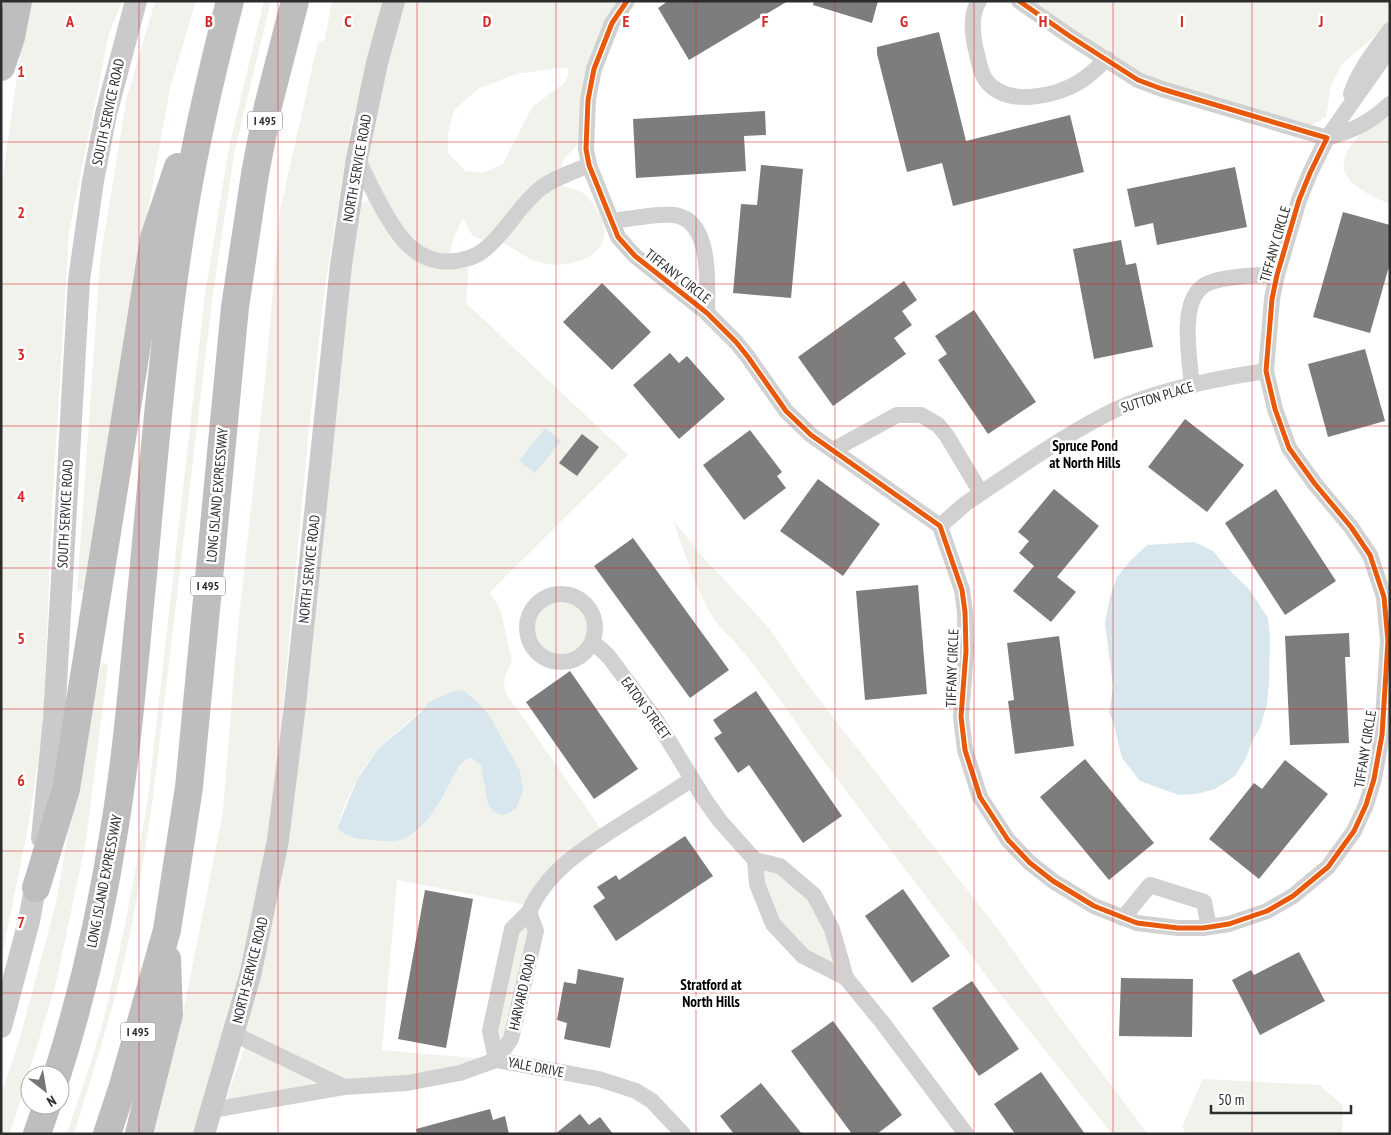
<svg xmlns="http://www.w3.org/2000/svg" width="1391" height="1135" font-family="'PT Sans Narrow',sans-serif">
<rect width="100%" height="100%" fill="#fff"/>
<g fill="#f0f2eb" fill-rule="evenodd">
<polygon points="30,1 122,1 109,34 69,232 52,509 43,729 29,822 1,961 1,190 21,47"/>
<polygon points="155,1 196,1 170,88 148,210 128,349 86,588 77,592 100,262 126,101"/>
<path d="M264,1H271L235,149L213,293L153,797C146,846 138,895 128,943C114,1008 93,1071 74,1134H67C78,1099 91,1064 101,1029C121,952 135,875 148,798L205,294L229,147Z"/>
<polygon points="332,1 384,1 350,131 325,286 309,429 273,812 233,1001 192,1134 154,1134 180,1028 223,812 237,636 265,380 280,210 318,42 325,40"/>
<path d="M394,1H627L612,23L583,136L574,149L565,157L555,184C563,187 574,188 581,192C588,195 595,206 598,212C623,252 572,272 539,262C526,259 517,249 505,244C494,240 477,242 470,232C467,228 466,222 464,218C457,228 451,242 450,255L469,258L466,303L628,455L490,592L501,611L512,662L505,675L504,688L508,696L605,835L532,906L397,880L382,1050L495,1060L490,1031L512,929L529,912L536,931L511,1039L496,1060L344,1087L234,1034L250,976L359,204L369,200L357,158ZM566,67L569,71L568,77L563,84L532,107L503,164L483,173L465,171L448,153V134L454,110L478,89L516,74ZM429,702L516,808L473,758C447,763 436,833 401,839C392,841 349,831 337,828C343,804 361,768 378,750C393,732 414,720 429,702Z"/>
<polygon points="1019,1 1390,1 1390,23 1341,65 1331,86 1326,117 1311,125 1293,127 1162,89"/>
<path d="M1390,109V203C1377,200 1369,195 1358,187C1320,161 1368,127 1390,109Z"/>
<path d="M673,520L703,557L769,628L805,681L1000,932L1060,1017L1148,1134H1112L1000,994L809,742C787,709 764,677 739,647C732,638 722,631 716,622C696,592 685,554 673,520Z"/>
<circle cx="561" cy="628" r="34"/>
<polygon points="102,662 108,665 86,841 55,987 13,1124 9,1134 1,1134 1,1095 18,1045 56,903 84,741"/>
<polygon points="755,860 814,895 846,978 773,924"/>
<polygon points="245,1046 327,1083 226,1101"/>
<polygon points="1203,1079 1320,1085 1343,1106 1342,1134 1186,1134 1182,1127"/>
</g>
<g fill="#d8e7ee">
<polygon points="545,428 561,441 535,473 519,461"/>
<polygon points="1194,542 1213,551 1229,570 1249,589 1268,618 1270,636 1269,683 1267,704 1260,728 1253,739 1246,758 1235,776 1215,789 1197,794 1179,795 1140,781 1122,758 1113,721 1109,713 1113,687 1105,623 1110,597 1117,577 1131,560 1147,545"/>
<path d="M463,690L475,700L489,715L520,771L523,792L516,808L509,813L502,815L494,812L488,804L481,766L472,758C461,760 457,770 452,779C441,799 424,834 400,840C391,842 382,841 373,840C359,839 347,838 337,828L357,780L378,749L420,713L429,702L451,692Z"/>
</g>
<g fill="#7d7d7d">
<polygon points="668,1 788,1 689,60 658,8"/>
<polygon points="814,1 878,1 872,23 813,5"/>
<polygon points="939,32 966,141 1070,115 1084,172 953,206 942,163 907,172 877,54 877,47"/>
<polygon points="765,111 766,135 744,136 746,171 636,178 633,119"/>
<polygon points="761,165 803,169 791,298 733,293 741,204 757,205"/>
<polygon points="1235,167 1247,227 1157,245 1153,223 1135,227 1127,189"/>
<polygon points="1343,212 1390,225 1390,263 1370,333 1313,317"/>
<polygon points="1121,240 1126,265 1136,263 1153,347 1094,359 1073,249"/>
<polygon points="904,281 917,300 902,311 912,325 894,338 906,354 833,406 798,357"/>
<polygon points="602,283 651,332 612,370 563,322"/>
<polygon points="974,310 1036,402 988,434 938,360 947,354 935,336"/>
<polygon points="1365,349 1385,421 1328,437 1308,364"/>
<polygon points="670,353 679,363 687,356 725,399 679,439 633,385"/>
<polygon points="1185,419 1244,465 1207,512 1148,467"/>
<polygon points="750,430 782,472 777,476 786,488 744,520 703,465"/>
<polygon points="582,434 599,447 577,476 559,463"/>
<polygon points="818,479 880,524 843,576 780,531"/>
<polygon points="1054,489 1099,526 1057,577 1076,592 1051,622 1013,591 1034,566 1019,553 1029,541 1018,532"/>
<polygon points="1276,489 1336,581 1285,615 1225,523"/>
<polygon points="633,538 729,670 690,698 594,566"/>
<polygon points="918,585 927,694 865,700 856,591"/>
<polygon points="1349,633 1350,657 1345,657 1349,743 1290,745 1285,636"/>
<polygon points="1059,636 1074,746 1015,754 1008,701 1014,700 1007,643"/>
<polygon points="570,671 638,769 594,799 526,702"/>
<polygon points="756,691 842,816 803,843 749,765 738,773 714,738 722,733 713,720"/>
<polygon points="1085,759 1154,843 1109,880 1040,797"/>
<polygon points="1285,760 1328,794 1259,879 1209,839 1254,783 1262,789"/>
<polygon points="685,836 713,876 616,941 593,906 605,898 597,887 616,875 619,880"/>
<polygon points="903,889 950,956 912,983 865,916"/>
<polygon points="425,890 473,899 446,1048 398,1039"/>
<polygon points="1299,952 1325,1001 1260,1035 1232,980 1251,970 1254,975"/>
<polygon points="578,969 624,978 610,1048 564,1039 567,1023 557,1020 564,982 576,984"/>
<polygon points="1121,978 1193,979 1192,1037 1119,1036"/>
<polygon points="972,981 1019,1049 979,1076 932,1008"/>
<polygon points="833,1021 902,1115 877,1134 852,1134 791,1051"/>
<polygon points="1041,1072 1085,1134 1015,1134 994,1104"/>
<polygon points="761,1083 802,1134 734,1134 720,1116"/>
<polygon points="490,1109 493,1120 505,1116 509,1134 417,1134 416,1129"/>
<polygon points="580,1114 589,1125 600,1117 613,1134 555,1134"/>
</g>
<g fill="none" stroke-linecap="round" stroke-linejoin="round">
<g stroke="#d1d1d1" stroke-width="16">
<polyline points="627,1 612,23 594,69 588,100 586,149 589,165 618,237 635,256 707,313 736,342 748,357 786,411 811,435 940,526 962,590 965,612 966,651 961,717 965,750 980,797 1008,840 1030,863 1053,881 1094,906 1137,923 1178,928 1203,928 1229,924 1267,911 1293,896 1328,867 1354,831 1366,805 1374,779 1382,735 1388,641 1384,597 1370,555 1351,527 1315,484 1289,448 1275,409 1266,371 1272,299 1277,275 1299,200 1310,173 1327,138 1162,89 1138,80 1071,37 1019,1"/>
<path d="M979,1C971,13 972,32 975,46C978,56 979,70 985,79C1005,108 1055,97 1081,81C1090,75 1099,66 1107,59"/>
<path d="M1390,44L1382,60L1327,138C1356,129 1368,124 1390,104"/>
<path d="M1351,94C1359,69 1375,51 1390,30"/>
<path d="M357,158C369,182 392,234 413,249C425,259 440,263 456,261C466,259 476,257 484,250C506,233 518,206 541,188C554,178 573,172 589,165"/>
<path d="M612,221C628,219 658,213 674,215C713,220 707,285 707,313"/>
<path d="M1192,386C1190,360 1179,305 1202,287C1215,276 1260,275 1277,275"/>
<polyline points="833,450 897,415 921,415 938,425 947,436 981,493"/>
<path d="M940,526L965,504L981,493C1023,465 1069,432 1115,410C1158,390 1219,378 1266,371"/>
<circle cx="561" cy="628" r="34"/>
<polyline points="592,643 601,649 609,657 656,720 705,800 720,821 755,860 780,866 814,895 832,929 846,978 803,956 773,924 757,884 755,860"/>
<polygon points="529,912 536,931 511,1039 496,1060 490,1031 512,929"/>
<path d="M529,912C547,870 587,846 625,822C647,808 670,794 692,779"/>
<polyline points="1123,918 1150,885 1204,902 1209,927"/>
<polyline points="846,978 882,1022 966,1134"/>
<polyline points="234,1034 344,1087"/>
<polyline points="212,1110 344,1087 407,1083 460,1073 496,1060 599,1079 636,1091 652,1101 683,1134"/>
</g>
<g stroke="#cacaca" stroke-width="22">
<polyline points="42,838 54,719 79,280 93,181 106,114 136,1"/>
<polyline points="1,1027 29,921 38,872"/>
<polyline points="204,1134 250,976 278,840 295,705 341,265 357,158 377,63 394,1"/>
</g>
<g stroke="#bebebe" stroke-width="28">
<polyline points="1,67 11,37 18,1"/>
<polyline points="36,888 66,789 154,238 178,167"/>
<path d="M57,1075C83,993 102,909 115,825C128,745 134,665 142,585C155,449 165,312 190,177C201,118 215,59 230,1"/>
<polyline points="37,1134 47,1105"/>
<polyline points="107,1134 122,1089 167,930 189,787 235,307 255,174 268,106 295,1"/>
<polyline points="139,1134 169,1014 167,959"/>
</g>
<g stroke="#fff" stroke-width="8">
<polyline id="cycleway" points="627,1 612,23 594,69 588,100 586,149 589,165 618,237 635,256 707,313 736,342 748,357 786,411 811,435 940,526 962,590 965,612 966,651 961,717 965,750 980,797 1008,840 1030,863 1053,881 1094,906 1137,923 1178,928 1203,928 1229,924 1267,911 1293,896 1328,867 1354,831 1366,805 1374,779 1382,735 1388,641 1384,597 1370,555 1351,527 1315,484 1289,448 1275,409 1266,371 1272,299 1277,275 1299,200 1310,173 1327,138 1162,89 1138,80 1071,37 1019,1"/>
</g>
<use href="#cycleway" stroke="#e8590c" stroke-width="5"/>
</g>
<path fill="none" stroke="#d62828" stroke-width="1" stroke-opacity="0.55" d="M139,1V1134M278,1V1134M417,1V1134M556,1V1134M696,1V1134M835,1V1134M974,1V1134M1113,1V1134M1252,1V1134M1,142H1390M1,284H1390M1,426H1390M1,568H1390M1,709H1390M1,851H1390M1,993H1390"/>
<g text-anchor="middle" stroke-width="5" stroke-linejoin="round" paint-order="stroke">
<g fill="#fff" stroke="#6b6b6b" stroke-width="1">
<rect x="247.5" y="111.5" width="35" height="19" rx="4"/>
<rect x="190.5" y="576.5" width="35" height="19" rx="4"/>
<rect x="120.5" y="1022.5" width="35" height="19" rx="4"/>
</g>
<g font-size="12" font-weight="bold" fill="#2c2c2c">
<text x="265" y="125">I 495</text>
<text x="208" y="590">I 495</text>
<text x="138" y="1036">I 495</text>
</g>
<g font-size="14" fill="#2c2c2c" stroke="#fff">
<text transform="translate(108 112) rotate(-78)" y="5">SOUTH SERVICE ROAD</text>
<text transform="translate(357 168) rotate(-80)" y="5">NORTH SERVICE ROAD</text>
<text transform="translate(1275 244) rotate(-74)" y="5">TIFFANY CIRCLE</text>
<text transform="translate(678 276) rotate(38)" y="5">TIFFANY CIRCLE</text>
<text transform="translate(1157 397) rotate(-17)" y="5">SUTTON PLACE</text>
<text transform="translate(217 495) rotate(-85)" y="5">LONG ISLAND EXPRESSWAY</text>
<text transform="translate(65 514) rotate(-87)" y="5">SOUTH SERVICE ROAD</text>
<text transform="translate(309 569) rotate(-84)" y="5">NORTH SERVICE ROAD</text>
<text transform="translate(952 668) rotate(-88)" y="5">TIFFANY CIRCLE</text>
<text transform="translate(646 708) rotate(54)" y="5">EATON STREET</text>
<text transform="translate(1365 749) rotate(-81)" y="5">TIFFANY CIRCLE</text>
<text transform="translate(104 881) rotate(-79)" y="5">LONG ISLAND EXPRESSWAY</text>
<text transform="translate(250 970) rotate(-76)" y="5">NORTH SERVICE ROAD</text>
<text transform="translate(522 992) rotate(-77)" y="5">HARVARD ROAD</text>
<text transform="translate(536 1067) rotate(11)" y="5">YALE DRIVE</text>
</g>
<g font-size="15" font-weight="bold" fill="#000" stroke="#fff">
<text x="1085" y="451">Spruce Pond<tspan x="1085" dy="17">at North Hills</tspan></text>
<text x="711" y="990">Stratford at<tspan x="711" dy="17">North Hills</tspan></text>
</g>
</g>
<g font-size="16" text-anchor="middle" font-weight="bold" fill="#d62828" stroke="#fff" stroke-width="5" stroke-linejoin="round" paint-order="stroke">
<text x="70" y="27">A</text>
<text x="209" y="27">B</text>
<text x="348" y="27">C</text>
<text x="487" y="27">D</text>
<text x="626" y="27">E</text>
<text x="765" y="27">F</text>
<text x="904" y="27">G</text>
<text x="1043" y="27">H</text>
<text x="1182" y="27">I</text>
<text x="1321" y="27">J</text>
<text x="21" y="77">1</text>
<text x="21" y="218">2</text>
<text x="21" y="360">3</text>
<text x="21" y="502">4</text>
<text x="21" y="644">5</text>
<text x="21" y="786">6</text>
<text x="21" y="928">7</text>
</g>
<rect width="1391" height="1135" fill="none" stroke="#2c2c2c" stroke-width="5"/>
<g transform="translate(45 1090) rotate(149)"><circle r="24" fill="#ffffff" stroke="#ababab"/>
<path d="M0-4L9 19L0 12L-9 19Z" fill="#767676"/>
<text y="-8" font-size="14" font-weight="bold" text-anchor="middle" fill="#2c2c2c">N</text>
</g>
<path d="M1211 1105v8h140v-8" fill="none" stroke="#2c2c2c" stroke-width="2.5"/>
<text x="1218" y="1105" font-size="15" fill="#2c2c2c" stroke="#ffffff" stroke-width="4" paint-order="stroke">50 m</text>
</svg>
